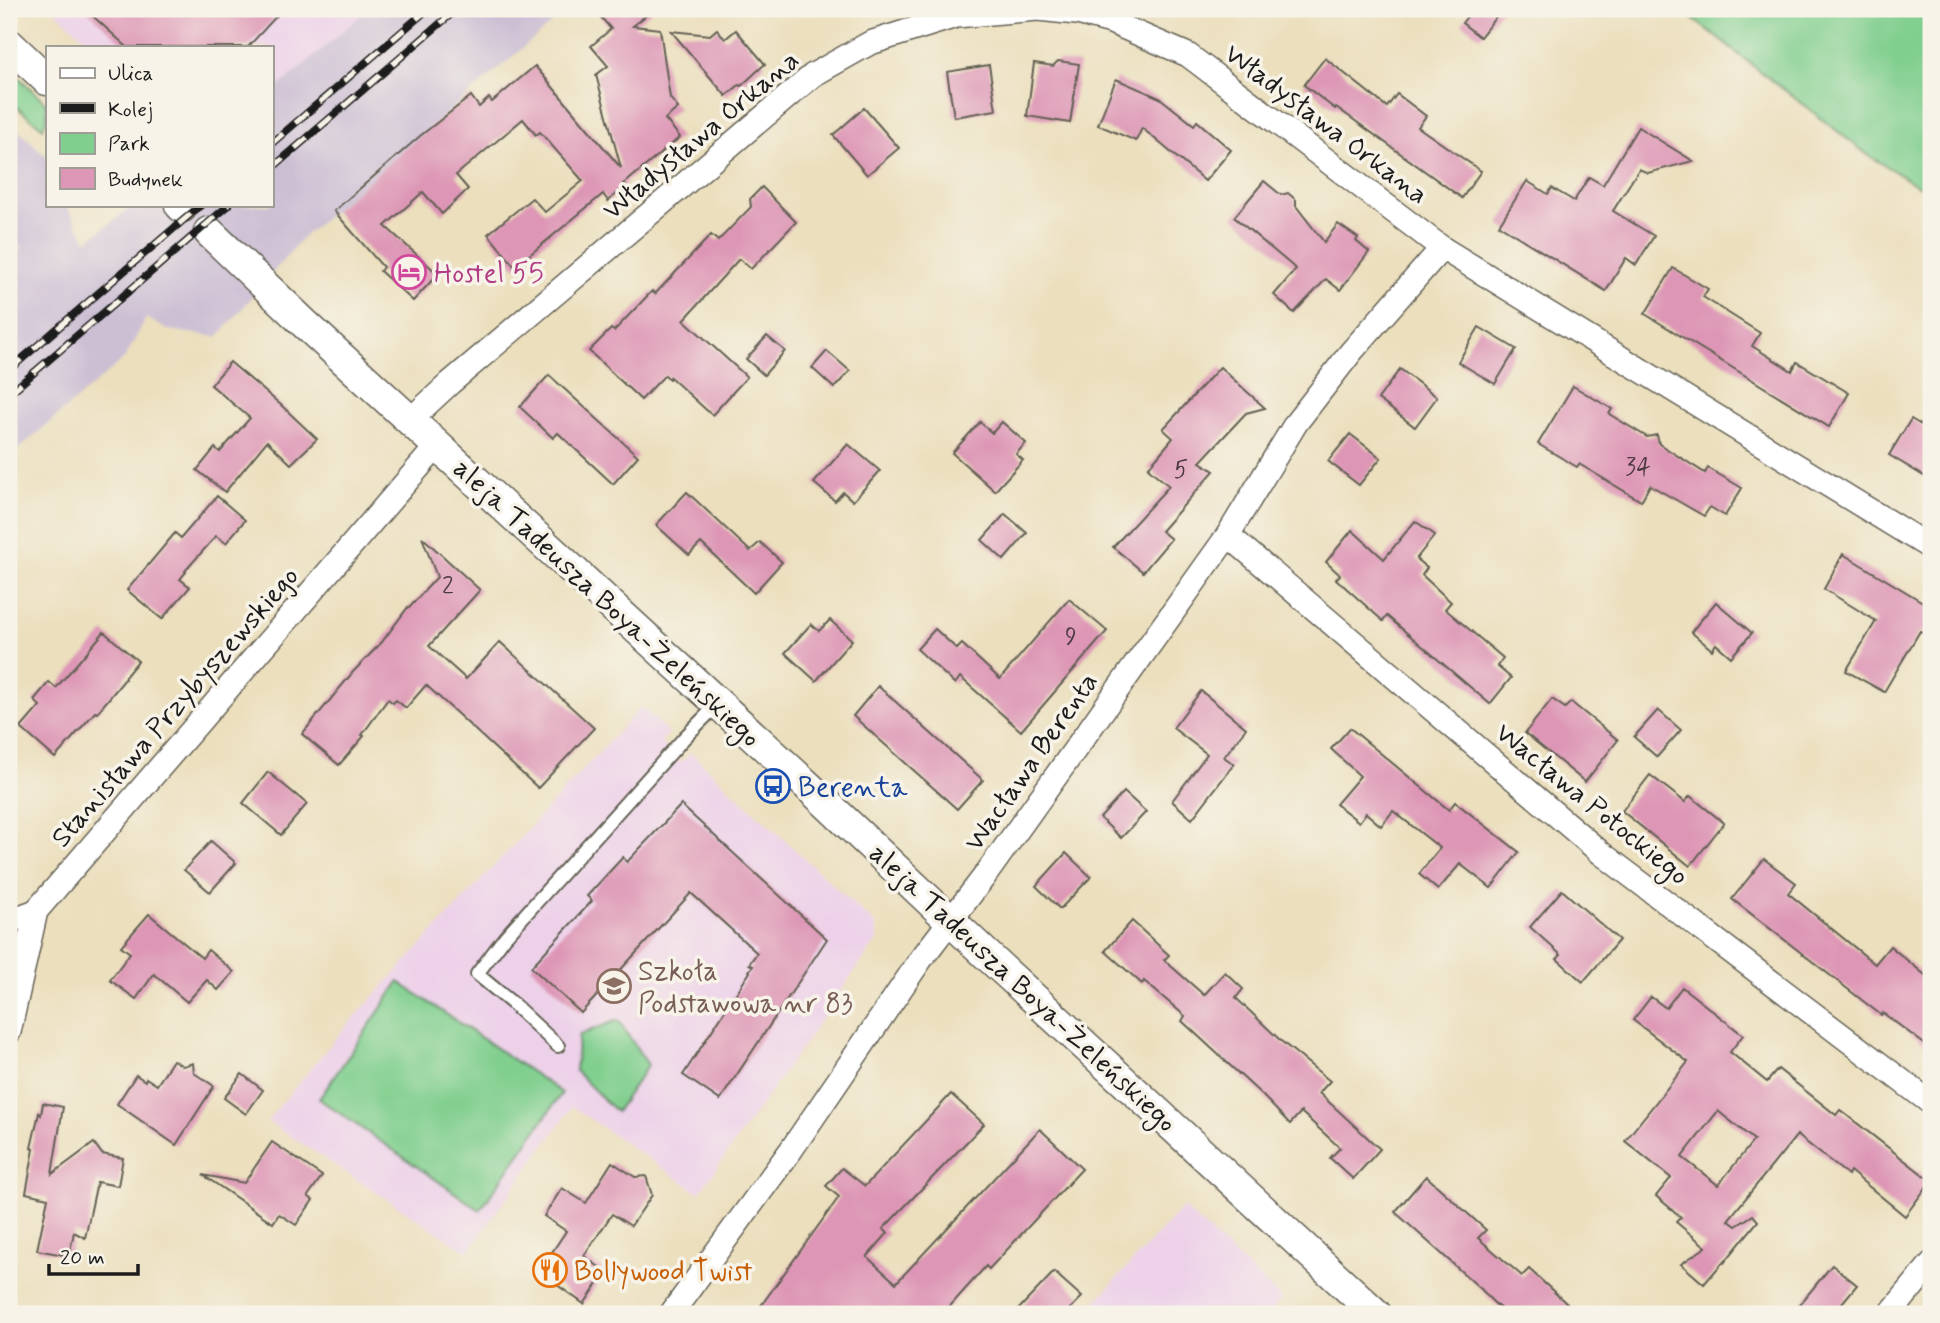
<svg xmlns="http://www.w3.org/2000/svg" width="1940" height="1323" font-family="Mynerve,sans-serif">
<rect width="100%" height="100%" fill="#f7f3e8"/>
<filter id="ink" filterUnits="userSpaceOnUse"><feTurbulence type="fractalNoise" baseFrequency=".0143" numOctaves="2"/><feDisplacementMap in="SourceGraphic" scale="14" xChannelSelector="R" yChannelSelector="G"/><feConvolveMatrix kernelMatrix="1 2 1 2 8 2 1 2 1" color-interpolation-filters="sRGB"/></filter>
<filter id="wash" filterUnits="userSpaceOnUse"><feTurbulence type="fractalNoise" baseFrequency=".00686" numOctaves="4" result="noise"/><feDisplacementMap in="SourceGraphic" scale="28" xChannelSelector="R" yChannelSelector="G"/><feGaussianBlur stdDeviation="1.57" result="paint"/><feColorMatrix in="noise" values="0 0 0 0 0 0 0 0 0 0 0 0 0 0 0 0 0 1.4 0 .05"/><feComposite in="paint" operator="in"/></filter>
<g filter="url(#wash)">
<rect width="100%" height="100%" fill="#ebdfbd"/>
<g fill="#edd1e9">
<polygon points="53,9 369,9 271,93 271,47 94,47"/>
<polygon points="641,707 669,733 660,742 681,762 691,753 876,925 877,940 699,1193 572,1107 468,1252 267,1121 342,1031"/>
<polygon points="1183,1207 1282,1299 1268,1314 1084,1314"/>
</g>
<polygon fill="#ccbfd4" points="369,9 568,9 303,237 218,337 168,330 146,318 125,358 9,457 9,259 18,250 23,249 9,235 9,129 13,125 47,157 47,205 66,205 87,241 134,205 271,205 271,93"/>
<g fill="#81cf8f" stroke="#4e7656" stroke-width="2">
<polygon points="1680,9 1931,9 1931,194 1868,155"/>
<polygon points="9,68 47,104 47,118 43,128 9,101"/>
<polygon points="399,982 562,1093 480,1210 319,1099"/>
<polygon points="618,1020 648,1065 616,1112 575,1071 579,1035"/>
</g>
<g id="blocks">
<g fill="#dd96b5" fill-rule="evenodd">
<polygon points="85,9 283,9 248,47 127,47"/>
<polygon points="594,9 654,9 633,26 660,29 670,98 678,108 665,119 680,137 624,184 626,186 608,201 603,194 515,267 488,234 532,198 545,212 583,181 540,132 536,135 523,119 456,175 468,189 442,214 423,192 385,226 438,274 413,301 380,271 383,267 334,211 420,136 471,96 479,107 489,98 492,102 535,66 621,168 596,75 608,66 591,46 611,29"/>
<polygon points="1473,9 1502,9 1480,37 1462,23"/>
<polygon points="717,29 725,39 736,30 765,64 741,86 739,85 726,96 671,31 710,35"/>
<polygon points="1325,58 1387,107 1397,94 1426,116 1418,127 1481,171 1462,198 1336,107 1335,109 1304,85"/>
<polygon points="1058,61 1079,64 1070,123 1027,116 1034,63 1053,66"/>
<polygon points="989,65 996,110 954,117 947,72"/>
<polygon points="1116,79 1160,98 1194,125 1197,121 1231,150 1205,181 1142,128 1136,141 1098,125"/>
<polygon points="864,108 899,148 867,175 833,135"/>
<polygon points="1638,127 1693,161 1648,173 1639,169 1613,211 1654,236 1636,265 1626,258 1606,291 1499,225 1527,181 1548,194 1552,188 1574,201 1589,177 1603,185"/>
<polygon points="1264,181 1281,195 1288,193 1296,200 1296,206 1324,242 1338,224 1358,238 1356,241 1369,252 1340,290 1326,279 1294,313 1274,295 1296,269 1234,217"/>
<polygon points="762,187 796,222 751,269 739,259 684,320 747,377 712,415 670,377 669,379 665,375 641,400 589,351 611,329 614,331 652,291 655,294 711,235 718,241 751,207 750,199"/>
<polygon points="1673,268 1708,289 1703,297 1760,333 1752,346 1792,371 1797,362 1849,393 1829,427 1645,314"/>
<polygon points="1479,327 1516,349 1495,384 1458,362"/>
<polygon points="767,336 785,351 764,375 746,359"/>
<polygon points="827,351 850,371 834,388 812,368"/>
<polygon points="230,362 281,405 317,439 291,464 267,441 225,492 197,470 215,448 220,452 250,418 211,385"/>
<polygon points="1220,367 1265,408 1246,413 1200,462 1214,471 1161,531 1171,539 1143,572 1113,547 1169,486 1148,468 1173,438 1163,429"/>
<polygon points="1400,369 1437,397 1415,427 1378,399"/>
<polygon points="549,375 638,456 613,484 558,433 553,438 520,407"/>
<polygon points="1573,386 1612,409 1609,414 1647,437 1657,435 1659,444 1705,473 1708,468 1742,488 1725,516 1710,507 1704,516 1650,485 1641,501 1579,464 1577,467 1538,444"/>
<polygon points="1911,419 1931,431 1931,464 1924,476 1889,455"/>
<polygon points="980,422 992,433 1002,422 1026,443 1016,454 1023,460 995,491 952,453"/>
<polygon points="1350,434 1381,458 1359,485 1328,461"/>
<polygon points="848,444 880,471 853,501 843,492 835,501 814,483"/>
<polygon points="687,492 750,551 760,542 782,562 754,593 701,543 689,555 656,525"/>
<polygon points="217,496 245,520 226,543 216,536 185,571 186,572 180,579 190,587 162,619 127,590 175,533 181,538"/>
<polygon points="1005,514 1027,533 1004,560 982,540"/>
<polygon points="1415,521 1435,535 1416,559 1427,568 1422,575 1451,602 1445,609 1503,658 1497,666 1511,678 1490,704 1387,616 1383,621 1336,579 1340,575 1326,562 1352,530 1384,559"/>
<polygon points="422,537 480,590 429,646 466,679 500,642 594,728 538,788 426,685 406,708 396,700 393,703 388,699 362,735 364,736 339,765 302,734 353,672 382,642 408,607 409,608 437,577"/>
<polygon points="1843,554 1931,607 1931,638 1920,631 1884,692 1846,671 1876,621 1824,589"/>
<polygon points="1069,599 1107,631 1021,731 960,677 955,684 917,649 935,629 957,649 962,644 1000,679"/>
<polygon points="1716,602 1752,633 1731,657 1716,644 1712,650 1691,632"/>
<polygon points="830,620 852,640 816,681 785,653 811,624 819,631"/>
<polygon points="104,632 138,661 124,678 125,679 97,713 95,712 55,758 21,728 40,706 34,700 49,682 56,688"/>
<polygon points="878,686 983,780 957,809 853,716"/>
<polygon points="1201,691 1246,728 1224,757 1234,764 1192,819 1172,801 1207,754 1173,728"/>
<polygon points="1552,699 1565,708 1571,702 1618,740 1585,782 1525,733"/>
<polygon points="1658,710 1681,730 1657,757 1634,737"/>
<polygon points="1350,728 1449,810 1455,802 1519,852 1491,888 1460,864 1438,890 1419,874 1440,848 1393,811 1381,826 1366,813 1359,822 1336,804 1360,776 1331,749"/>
<polygon points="268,772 307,804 281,835 243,803"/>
<polygon points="1650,775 1685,802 1690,796 1724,823 1690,866 1622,811"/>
<polygon points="1124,792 1146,812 1121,838 1100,818"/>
<polygon points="681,805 827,939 720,1100 683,1075 750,972 749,971 753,966 749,964 757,953 691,893 581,1013 531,967 592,901 587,896 623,857 627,862"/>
<polygon points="211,841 236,863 210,892 184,870"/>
<polygon points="1066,853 1091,877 1060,909 1036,886"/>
<polygon points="1764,859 1796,883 1788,893 1875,964 1890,946 1931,980 1931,1049 1883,1013 1881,1015 1732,899"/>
<polygon points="1562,890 1619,940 1583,982 1557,959 1561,955 1530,927"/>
<polygon points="149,914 202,958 208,950 234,972 218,990 207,980 187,1002 154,974 136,999 110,980 130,953 121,946"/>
<polygon points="1132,921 1169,955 1164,960 1204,995 1225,972 1243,989 1236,998 1281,1041 1330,1081 1319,1093 1380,1149 1353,1179 1330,1158 1340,1148 1301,1112 1290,1124 1262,1095 1182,1021 1185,1016 1144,981 1142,984 1105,951"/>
<path d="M1682,987L1743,1035L1730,1052L1767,1082L1778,1069L1836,1115L1840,1110L1931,1181L1905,1216L1850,1171L1848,1175L1797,1135L1728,1220L1736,1226L1753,1215L1758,1221L1724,1263L1723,1262L1704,1284L1681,1264L1706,1247L1676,1222L1681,1217L1656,1196L1671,1178L1625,1141L1688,1062L1633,1020L1651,997L1666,1008ZM1718,1111L1754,1140L1718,1185L1682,1157Z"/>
<polygon points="173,1060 183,1066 193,1063 194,1073 214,1086 176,1145 117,1104 136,1075 145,1081 146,1078 157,1085"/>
<polygon points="242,1074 263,1090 246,1114 224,1098"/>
<polygon points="951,1094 984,1124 883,1229 888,1233 867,1257 896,1283 1040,1129 1082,1169 989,1269 986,1266 943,1314 755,1314 839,1197 826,1186 842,1168 865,1186"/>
<polygon points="43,1103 63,1107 52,1174 94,1143 102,1154 123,1158 118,1186 97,1182 85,1238 74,1232 69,1256 37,1250 48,1198 26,1193 34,1149 31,1148 39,1113 41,1115"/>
<polygon points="272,1142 322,1176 308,1196 313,1200 296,1225 279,1214 273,1223 203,1175 244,1183"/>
<polygon points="612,1162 635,1177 646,1176 652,1195 631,1226 612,1214 584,1256 606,1272 584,1304 539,1272 566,1231 544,1216 562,1188 586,1203"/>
<polygon points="1426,1176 1486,1230 1478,1238 1522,1276 1529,1269 1578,1314 1506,1314 1491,1300 1482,1290 1395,1212"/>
<polygon points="1832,1265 1857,1285 1847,1297 1833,1314 1792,1314"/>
<polygon points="1054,1272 1082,1297 1065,1314 1014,1314"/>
</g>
</g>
</g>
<g filter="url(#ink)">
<use href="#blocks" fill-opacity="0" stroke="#646054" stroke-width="2"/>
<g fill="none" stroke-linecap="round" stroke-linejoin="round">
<g stroke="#646054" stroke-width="16">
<polyline id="service" points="558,1046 512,1003 477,974 505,937 685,737 718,704"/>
</g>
<g stroke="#646054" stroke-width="26">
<g id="minor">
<polyline points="410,420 450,383 813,75 870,43 956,16 1038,9 1077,13 1111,22 1188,55 1442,248 1931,548"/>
<polyline points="1228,535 1601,853 1931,1103"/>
<polyline points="9,921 36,911"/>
<polyline points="9,1032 36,911 438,445"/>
<polyline points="671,1314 791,1150 921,959 984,877 1228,535 1296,423 1351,352 1442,248"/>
<polyline points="1890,1314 1931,1264"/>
</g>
</g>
<g stroke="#646054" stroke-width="33">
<g id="tertiary">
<polyline points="9,44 47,80"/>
<polyline points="180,205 182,207"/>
<polyline points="209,232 305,324 809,787 989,957 1376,1314"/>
</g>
</g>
<use href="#service" stroke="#fff" stroke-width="12"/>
<use href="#minor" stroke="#fff" stroke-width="23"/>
<use href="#tertiary" stroke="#fff" stroke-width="30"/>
<g stroke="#1c1c1c" stroke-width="8">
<g id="rail">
<polyline points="271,144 428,9"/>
<polyline points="271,169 457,9"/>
<polyline points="9,370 201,205"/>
<polyline points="9,394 229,205"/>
</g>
</g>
<use href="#rail" stroke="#f7f3e8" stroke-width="5" stroke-dasharray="16" stroke-linecap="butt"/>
</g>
</g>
<defs>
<g id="hotel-ring" transform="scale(1.75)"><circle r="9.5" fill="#f7f3e8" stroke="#d1479c" stroke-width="1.5"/><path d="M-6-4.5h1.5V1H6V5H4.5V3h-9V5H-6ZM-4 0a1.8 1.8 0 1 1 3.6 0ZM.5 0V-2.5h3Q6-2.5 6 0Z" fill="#d1479c"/></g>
<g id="bus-ring" transform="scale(1.75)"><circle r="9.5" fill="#f7f3e8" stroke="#1a4fb4" stroke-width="1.5"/><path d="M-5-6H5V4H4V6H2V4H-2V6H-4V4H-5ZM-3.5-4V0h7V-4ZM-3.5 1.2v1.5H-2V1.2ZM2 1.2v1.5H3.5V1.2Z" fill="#1a4fb4"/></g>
<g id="school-ring" transform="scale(1.75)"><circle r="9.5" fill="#f7f3e8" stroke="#8d6e63" stroke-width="1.5"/><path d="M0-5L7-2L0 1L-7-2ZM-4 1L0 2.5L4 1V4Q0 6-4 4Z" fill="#8d6e63"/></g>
<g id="restaurant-ring" transform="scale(1.75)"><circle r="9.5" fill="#f7f3e8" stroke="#e8710a" stroke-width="1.5"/><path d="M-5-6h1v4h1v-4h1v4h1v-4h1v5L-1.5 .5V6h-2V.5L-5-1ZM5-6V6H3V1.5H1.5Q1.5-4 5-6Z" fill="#e8710a"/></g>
</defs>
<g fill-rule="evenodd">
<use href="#hotel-ring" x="409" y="272"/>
<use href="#bus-ring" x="773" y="786"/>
<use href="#school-ring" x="614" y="986"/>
<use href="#restaurant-ring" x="550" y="1270"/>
</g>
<g text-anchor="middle" stroke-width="7" stroke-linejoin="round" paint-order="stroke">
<g font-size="24" fill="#4c3a42">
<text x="1638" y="474">34</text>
<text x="1181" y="477">5</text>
<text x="448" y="593">2</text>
<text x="1071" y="644">9</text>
</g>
<g font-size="28" fill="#1c1c1c" stroke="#f7f3e8">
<text transform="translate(1327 123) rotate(37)" y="10">Władysława Orkana</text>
<text transform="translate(700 134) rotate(-40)" y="10">Władysława Orkana</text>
<text transform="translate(608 602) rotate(43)" y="10">aleja Tadeusza Boya-Żeleńskiego</text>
<text transform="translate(174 706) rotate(-49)" y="10">Stanisława Przybyszewskiego</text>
<text transform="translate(1030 761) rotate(-55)" y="10">Wacława Berenta</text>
<text transform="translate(1593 803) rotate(39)" y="10">Wacława Potockiego</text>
<text transform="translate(1024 987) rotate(43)" y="10">aleja Tadeusza Boya-Żeleńskiego</text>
</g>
<g font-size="28" fill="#b23c85" stroke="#f7f3e8" text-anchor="start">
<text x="434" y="282">Hostel 55</text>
</g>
<g font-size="28" fill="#164399" stroke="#f7f3e8" text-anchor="start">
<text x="798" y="796">Berenta</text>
</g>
<g font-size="28" fill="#785e54" stroke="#f7f3e8" text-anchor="start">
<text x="638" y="980">Szkoła<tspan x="638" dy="32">Podstawowa nr 83</tspan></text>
</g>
<g font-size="28" fill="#c56008" stroke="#f7f3e8" text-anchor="start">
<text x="574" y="1280">Bollywood Twist</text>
</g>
</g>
<rect width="1940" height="1323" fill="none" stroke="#f7f3e8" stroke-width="35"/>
<rect x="46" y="46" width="228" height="161" fill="#f7f3e8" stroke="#9f9d96" stroke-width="2"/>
<rect x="60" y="68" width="35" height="10" fill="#ffffff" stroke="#9f9d96" stroke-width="2"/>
<text x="108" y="80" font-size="21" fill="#1c1c1c">Ulica</text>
<rect x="60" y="103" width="35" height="10" fill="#1c1c1c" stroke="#9f9d96" stroke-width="2"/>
<text x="108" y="116" font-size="21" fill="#1c1c1c">Kolej</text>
<rect x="60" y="133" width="35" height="21" fill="#81cf8f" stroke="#9f9d96" stroke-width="2"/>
<text x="108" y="150" font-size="21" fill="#1c1c1c">Park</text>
<rect x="60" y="168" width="35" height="21" fill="#dd96b5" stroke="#9f9d96" stroke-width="2"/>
<text x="108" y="186" font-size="21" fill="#1c1c1c">Budynek</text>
<path d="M49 1264v10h89v-10" fill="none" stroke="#1c1c1c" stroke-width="3.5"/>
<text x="60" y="1264" font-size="21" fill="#1c1c1c" stroke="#f7f3e8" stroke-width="5" paint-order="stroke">20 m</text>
</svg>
